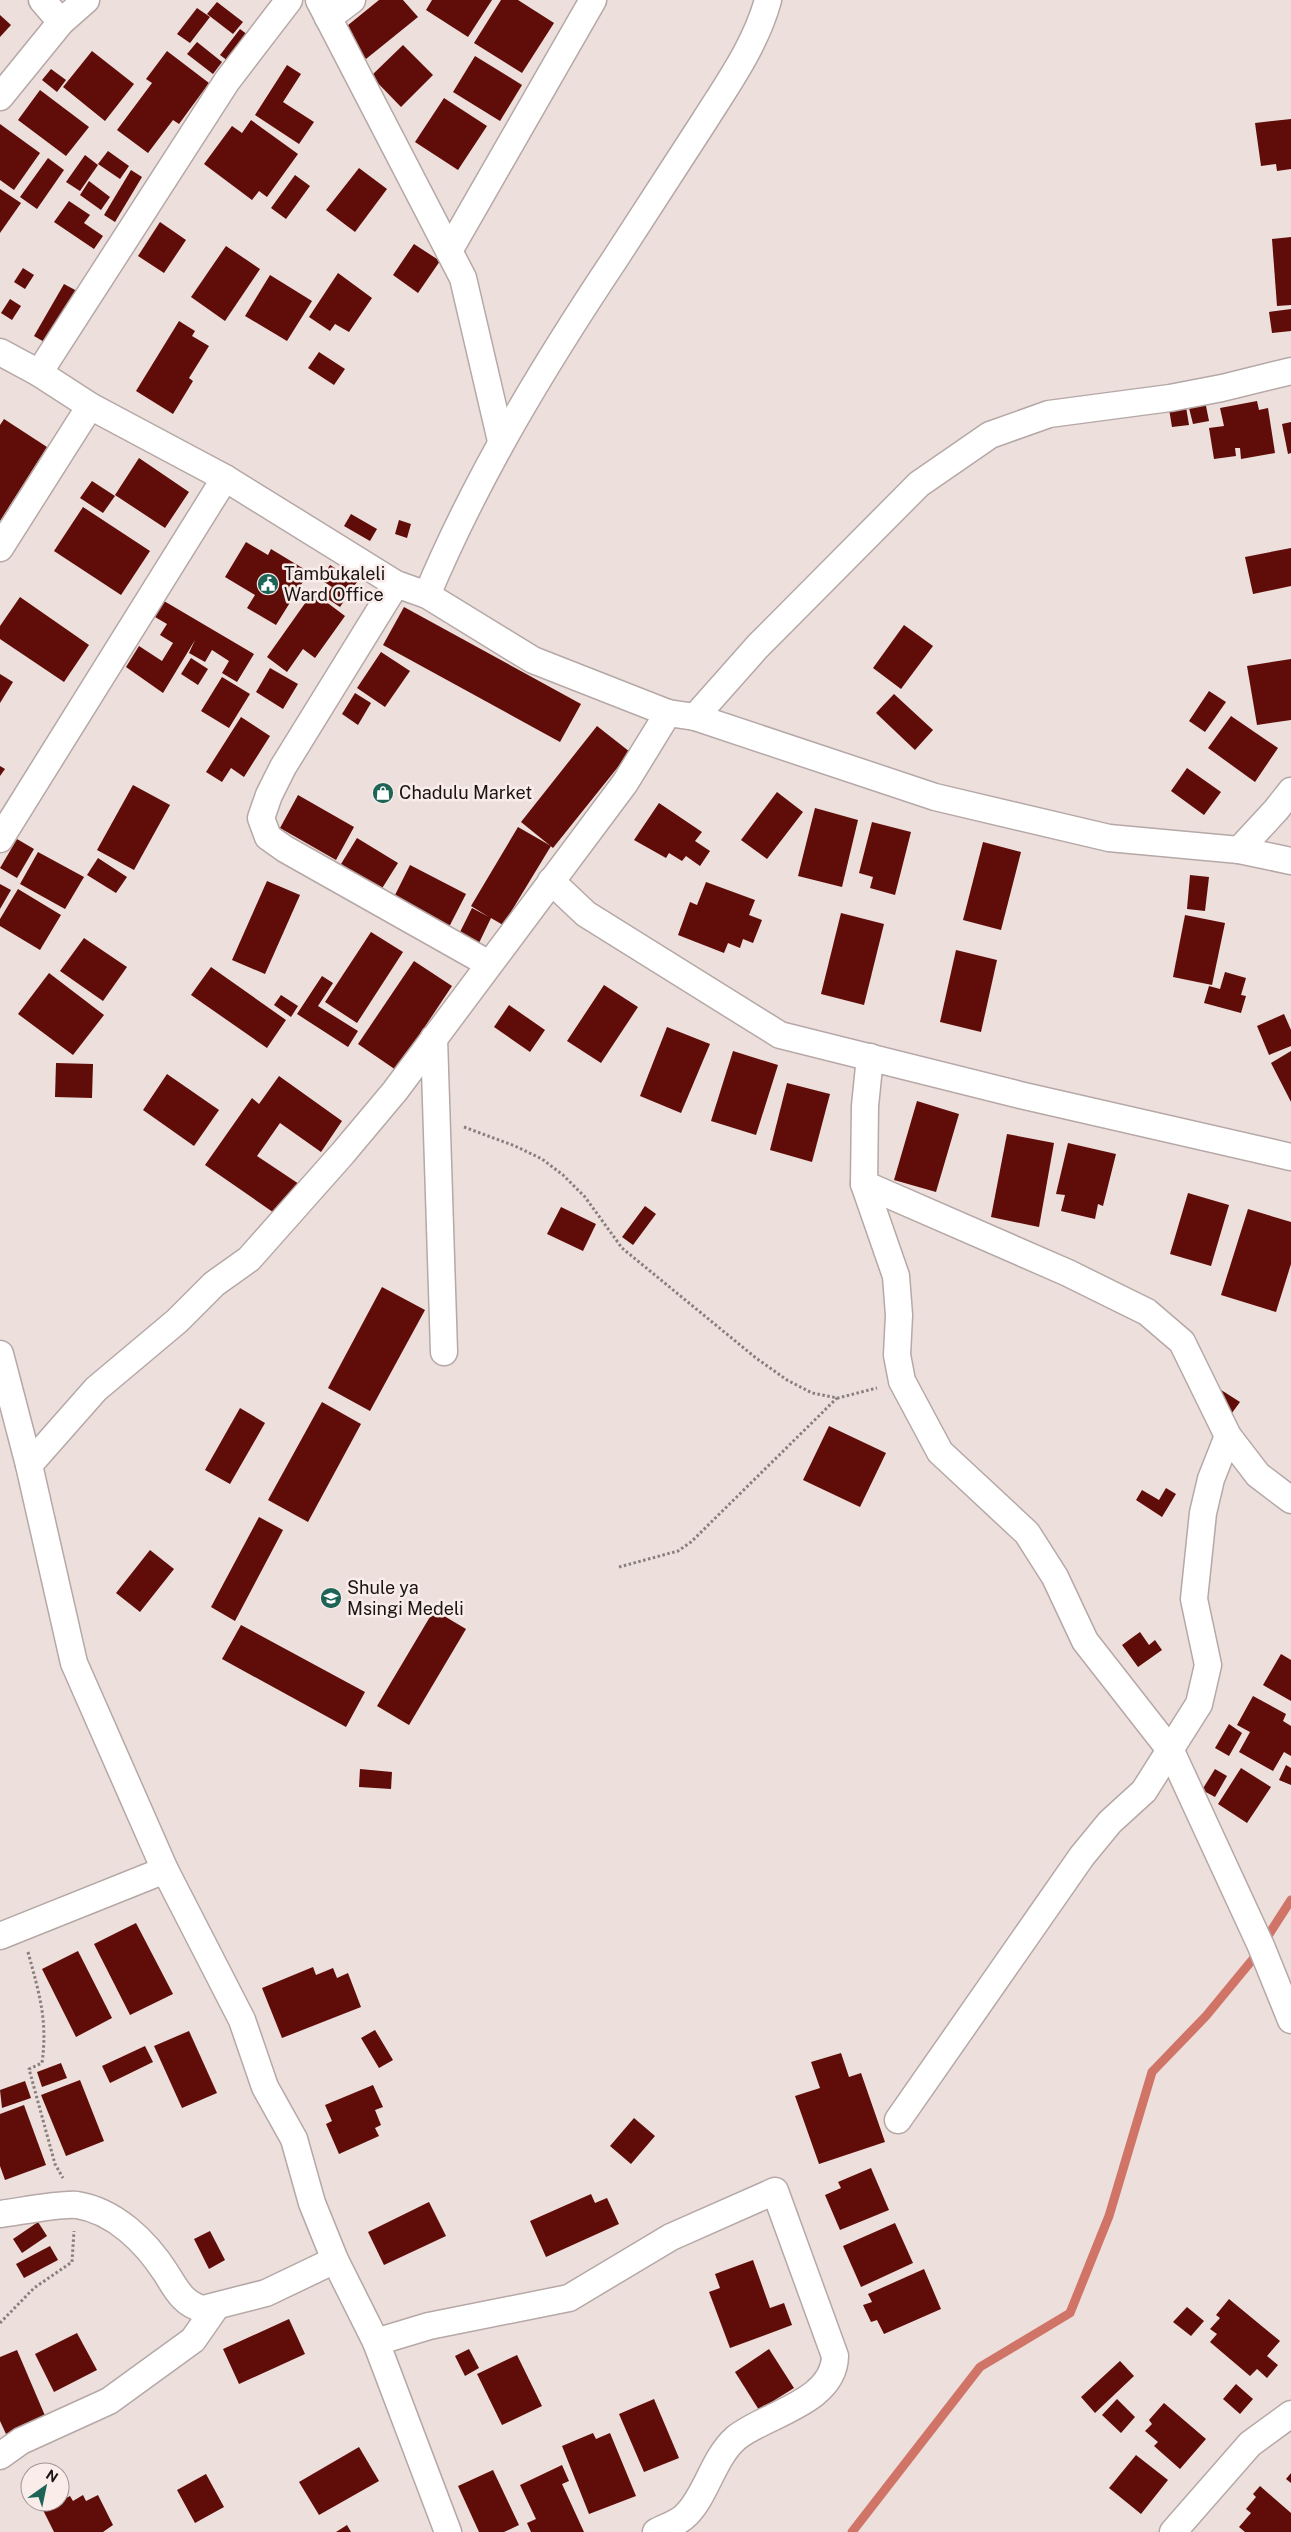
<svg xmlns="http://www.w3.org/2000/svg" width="1291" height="2532" font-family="'Public Sans',sans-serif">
<rect width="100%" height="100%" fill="#ecdfdc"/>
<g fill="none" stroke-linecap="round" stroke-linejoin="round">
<polyline stroke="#cf7467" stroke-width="9" points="852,2532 980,2367 1070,2313 1109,2216 1152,2072 1206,2016 1253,1959 1291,1900"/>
</g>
<g fill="#600c08">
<polygon points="379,0 403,0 418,17 366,59 342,30"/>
<polygon points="432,0 492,0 468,37 426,10"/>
<polygon points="501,0 518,0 554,23 522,73 474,43"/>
<polygon points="217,2 243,22 233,34 207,14"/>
<polygon points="197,8 210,17 190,43 177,34"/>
<polygon points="0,15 11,25 0,37"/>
<polygon points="240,29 252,38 232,64 220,55"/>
<polygon points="197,42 222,62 213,74 187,54"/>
<polygon points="403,45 433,75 401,107 371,76"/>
<polygon points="92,51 134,84 105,121 63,87"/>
<polygon points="167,51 209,83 179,124 173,120 148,153 117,130 152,83 146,79"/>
<polygon points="475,56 522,85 500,121 453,92"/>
<polygon points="287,65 301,74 283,102 314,122 299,144 255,115"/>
<polygon points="51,69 66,80 57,92 42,80"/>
<polygon points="40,90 89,127 66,156 18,120"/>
<polygon points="444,98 487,126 458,170 415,142"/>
<polygon points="1291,119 1291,169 1277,171 1276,164 1261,166 1255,123"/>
<polygon points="251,120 298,154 267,197 259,191 252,200 204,164 232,126 242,133"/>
<polygon points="0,124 40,153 14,190 0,180"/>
<polygon points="108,151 129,166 120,179 98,164"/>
<polygon points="85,155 98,165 80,191 66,182"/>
<polygon points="48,158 64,170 37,209 20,197"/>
<polygon points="359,168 387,189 355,232 326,210"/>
<polygon points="131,170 142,177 115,222 104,215"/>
<polygon points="295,175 310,186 286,219 271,208"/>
<polygon points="89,181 110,197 101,210 80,195"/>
<polygon points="0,189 21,203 0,233"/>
<polygon points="69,201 90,215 84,223 103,236 94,249 54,222"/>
<polygon points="160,222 186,240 164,273 138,256"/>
<polygon points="1291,237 1291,305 1277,306 1272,239"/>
<polygon points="414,244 440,261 418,293 393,275"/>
<polygon points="226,246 260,269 225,321 191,297"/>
<polygon points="23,268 34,275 25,289 14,282"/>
<polygon points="338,273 372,298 349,332 335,324 330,331 309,317"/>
<polygon points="270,275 312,301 287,341 245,316"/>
<polygon points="64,284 77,291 46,343 34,336"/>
<polygon points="10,299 21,306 12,320 1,313"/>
<polygon points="1291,309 1291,331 1272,333 1269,312"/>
<polygon points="179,321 195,331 192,336 209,346 189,378 193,381 173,414 136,391"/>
<polygon points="319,352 345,369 334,385 308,368"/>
<polygon points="1205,401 1209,421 1193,424 1188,404"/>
<polygon points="1257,401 1259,410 1268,408 1275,453 1241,459 1240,448 1235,448 1236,456 1214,459 1209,428 1224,426 1220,408"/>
<polygon points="1186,407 1189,425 1172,427 1169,409"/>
<polygon points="4,419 47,447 0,521 0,425"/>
<polygon points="1291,422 1291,453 1288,454 1282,424"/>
<polygon points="139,458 189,492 165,528 115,495"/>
<polygon points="92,481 115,496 103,513 80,498"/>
<polygon points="83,507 150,551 121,595 54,551"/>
<polygon points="351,514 377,529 370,541 344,526"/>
<polygon points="399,520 411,524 407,538 395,534"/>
<polygon points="246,542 268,555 271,549 309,572 276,625 247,608 255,595 225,577"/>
<polygon points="1291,548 1291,586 1253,594 1245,557"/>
<polygon points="330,565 357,582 340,607 325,597 332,587 321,580"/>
<polygon points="313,592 345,616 315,658 303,649 287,672 267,657"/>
<polygon points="20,597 89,645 64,682 0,639 0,626"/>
<polygon points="164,601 254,654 237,682 222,673 229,661 212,650 205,662 189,653 195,640 163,693 126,667 139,646 162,661 173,643 160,635 167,624 155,617"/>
<polygon points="404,607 581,704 560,742 383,645"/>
<polygon points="904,625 933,646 901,689 873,668"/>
<polygon points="381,652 410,671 385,707 357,688"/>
<polygon points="191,658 208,669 198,685 181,674"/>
<polygon points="1291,659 1291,720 1257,725 1247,666"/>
<polygon points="270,668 298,684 283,709 256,692"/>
<polygon points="0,674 13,682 0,703"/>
<polygon points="222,677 250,694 229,728 201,711"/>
<polygon points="1209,691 1226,702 1205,732 1189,721"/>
<polygon points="355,693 371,703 358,725 342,714"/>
<polygon points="894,694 933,730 915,750 876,713"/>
<polygon points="1231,716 1278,748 1255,782 1208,748"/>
<polygon points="241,717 270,736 244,777 231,768 222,782 206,772"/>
<polygon points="597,726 630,752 553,848 521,822"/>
<polygon points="0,766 5,769 0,776"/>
<polygon points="1187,768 1221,792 1204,815 1171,791"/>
<polygon points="133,785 170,805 134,870 97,850"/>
<polygon points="777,792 803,812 767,859 741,840"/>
<polygon points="298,795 354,827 336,860 280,828"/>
<polygon points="659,803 702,832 695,841 710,851 700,866 686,856 682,861 669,853 666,858 634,840"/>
<polygon points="815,808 858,820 842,887 798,876"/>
<polygon points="872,822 911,832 895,895 870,888 873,877 859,873"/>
<polygon points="518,827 551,846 503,925 491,918 479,943 459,934 472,908 489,917 471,906"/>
<polygon points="357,838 398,863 381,890 341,864"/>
<polygon points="17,839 34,849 17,878 0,868"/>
<polygon points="983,842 1021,852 1001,930 963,920"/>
<polygon points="38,852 84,877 65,909 20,884"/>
<polygon points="98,858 127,877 116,893 87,875"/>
<polygon points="410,865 466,894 449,927 393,899"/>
<polygon points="1190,875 1209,877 1205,911 1187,909"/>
<polygon points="267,881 300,895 265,974 232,960"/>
<polygon points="706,882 755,900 749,915 762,920 753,943 743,939 740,948 728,943 724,953 678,935 690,902 697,905"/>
<polygon points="0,884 11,890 0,909"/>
<polygon points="18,889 61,915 40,950 0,926 0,919"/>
<polygon points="841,913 884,924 864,1005 821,994"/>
<polygon points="1185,915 1225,923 1212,985 1173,977"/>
<polygon points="371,932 403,952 357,1023 325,1002"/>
<polygon points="84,938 127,967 103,1001 60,971"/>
<polygon points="956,950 997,960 981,1032 940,1022"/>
<polygon points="414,961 452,986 396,1070 358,1044"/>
<polygon points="211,967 286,1020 267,1048 191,995"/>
<polygon points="1225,972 1246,978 1241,995 1246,996 1241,1013 1204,1003 1209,986 1220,989"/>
<polygon points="49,973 104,1015 73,1055 18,1014"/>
<polygon points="322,976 333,983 318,1006 358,1031 348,1047 297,1014"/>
<polygon points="604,985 638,1007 601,1063 567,1041"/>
<polygon points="281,995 298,1006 291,1017 274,1005"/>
<polygon points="509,1005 545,1030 530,1052 494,1027"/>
<polygon points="1284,1014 1291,1030 1291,1046 1269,1055 1257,1026"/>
<polygon points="667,1027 710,1044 681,1113 640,1096"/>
<polygon points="733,1051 778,1065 756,1135 711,1121"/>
<polygon points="1291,1051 1291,1102 1271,1063"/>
<polygon points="56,1063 93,1064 92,1098 55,1097"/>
<polygon points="167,1074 219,1110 194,1146 143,1110"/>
<polygon points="279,1076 342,1121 321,1152 280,1123 257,1156 302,1186 280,1217 205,1165 252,1098 259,1104"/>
<polygon points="787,1083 830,1094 812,1162 770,1150"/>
<polygon points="917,1101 959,1114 936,1192 894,1180"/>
<polygon points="1007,1134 1054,1143 1039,1227 991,1217"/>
<polygon points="1068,1143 1116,1154 1103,1206 1098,1204 1095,1219 1061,1211 1065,1195 1056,1194"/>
<polygon points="1188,1193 1229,1205 1211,1266 1170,1254"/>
<polygon points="645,1206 656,1214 633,1245 622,1237"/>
<polygon points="561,1207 596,1224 583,1251 547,1234"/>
<polygon points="1248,1209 1291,1222 1291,1264 1276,1312 1221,1295"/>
<polygon points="382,1287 425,1310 370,1411 328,1388"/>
<polygon points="1218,1388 1240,1402 1229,1417"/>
<polygon points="322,1402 361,1424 308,1522 268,1500"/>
<polygon points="240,1408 265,1423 230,1484 205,1470"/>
<polygon points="829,1426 886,1453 860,1507 803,1480"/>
<polygon points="1166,1488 1176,1494 1162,1517 1136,1500 1142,1490 1159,1500"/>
<polygon points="259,1517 283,1530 235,1621 211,1607"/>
<polygon points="150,1550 174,1569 140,1612 116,1593"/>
<polygon points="434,1610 466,1629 409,1725 377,1706"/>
<polygon points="241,1625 365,1692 346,1727 222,1659"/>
<polygon points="1140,1632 1149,1645 1155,1640 1162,1650 1138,1667 1122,1645"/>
<polygon points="1281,1654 1291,1660 1291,1701 1263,1685"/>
<polygon points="1253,1696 1286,1714 1283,1721 1291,1726 1291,1756 1284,1752 1273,1771 1239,1752 1250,1732 1237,1725"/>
<polygon points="1229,1724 1242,1733 1229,1756 1215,1748"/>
<polygon points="1286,1765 1291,1768 1291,1785 1279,1780"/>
<polygon points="1241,1768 1271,1787 1247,1823 1218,1804"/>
<polygon points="360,1769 392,1772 391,1789 359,1787"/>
<polygon points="1215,1769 1227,1776 1215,1797 1202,1790"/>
<polygon points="136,1923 173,1994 130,2015 94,1944"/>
<polygon points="78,1951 112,2018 76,2037 42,1969"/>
<polygon points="313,1967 316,1975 333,1968 337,1978 348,1973 361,2007 282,2038 262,1988"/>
<polygon points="375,2030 393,2060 379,2068 361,2038"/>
<polygon points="189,2031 217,2093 182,2108 154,2046"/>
<polygon points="145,2046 153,2062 110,2083 102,2066"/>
<polygon points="841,2053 849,2077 861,2073 885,2142 819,2164 795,2096 820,2088 811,2062"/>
<polygon points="61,2063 67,2078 42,2087 37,2072"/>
<polygon points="80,2080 104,2141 66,2156 41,2095"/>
<polygon points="25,2081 31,2098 2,2108 0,2090"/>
<polygon points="373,2085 383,2107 375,2110 381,2125 375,2128 379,2136 339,2154 326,2124 332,2121 325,2105"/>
<polygon points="24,2105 46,2165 5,2180 0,2166 0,2114"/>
<polygon points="634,2118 655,2136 631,2164 610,2146"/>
<polygon points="871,2168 889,2210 840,2230 825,2195 841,2188 838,2182"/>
<polygon points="591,2194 595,2203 607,2198 619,2224 546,2257 530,2221"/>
<polygon points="429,2202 446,2236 384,2265 368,2232"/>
<polygon points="38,2222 47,2236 22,2253 13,2239"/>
<polygon points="895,2223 913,2263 861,2287 843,2246"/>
<polygon points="210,2231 225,2260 209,2269 194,2239"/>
<polygon points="50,2246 58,2260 24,2278 16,2264"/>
<polygon points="753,2260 770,2308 784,2303 792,2325 730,2348 709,2292 720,2288 715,2274"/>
<polygon points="924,2269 941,2309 884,2334 877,2320 871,2322 863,2305 872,2302 868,2294"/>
<polygon points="1229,2299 1280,2341 1267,2356 1278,2365 1267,2378 1257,2369 1250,2376 1210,2342 1217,2334 1210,2329 1220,2318 1216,2315"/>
<polygon points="1187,2307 1204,2321 1191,2336 1173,2322"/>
<polygon points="289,2319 305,2354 239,2384 223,2349"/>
<polygon points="77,2333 97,2370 54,2392 35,2354"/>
<polygon points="469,2349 479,2368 465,2376 455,2356"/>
<polygon points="769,2349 794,2388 759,2410 735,2372"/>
<polygon points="17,2350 46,2418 6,2434 0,2421 0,2357"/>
<polygon points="517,2355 542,2406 502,2425 477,2374"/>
<polygon points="1120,2361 1134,2376 1095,2413 1081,2397"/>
<polygon points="1236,2384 1253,2399 1240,2414 1223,2399"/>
<polygon points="654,2399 679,2458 644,2472 619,2414"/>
<polygon points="1117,2399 1135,2417 1121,2433 1102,2415"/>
<polygon points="1164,2403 1206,2439 1180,2469 1154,2446 1158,2442 1145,2431 1152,2424 1149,2420"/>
<polygon points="593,2433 596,2439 610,2433 636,2496 589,2514 562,2446"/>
<polygon points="359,2447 379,2481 319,2515 299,2482"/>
<polygon points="1136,2455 1168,2480 1141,2514 1109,2488"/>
<polygon points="562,2465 569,2481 562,2484 584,2532 531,2532 527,2523 536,2519 520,2485"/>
<polygon points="493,2470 519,2525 504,2532 479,2532 458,2486"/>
<polygon points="1291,2473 1291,2483 1286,2479"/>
<polygon points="206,2474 224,2507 195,2523 177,2490"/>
<polygon points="1260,2486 1291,2513 1291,2532 1245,2532 1239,2527 1251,2513 1246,2509 1256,2497 1253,2494"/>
<polygon points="83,2495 86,2501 98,2495 113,2525 103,2532 54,2532 43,2510 70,2496 73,2501"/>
<polygon points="347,2525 351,2532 336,2532"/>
</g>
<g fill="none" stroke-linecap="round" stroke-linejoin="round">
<g stroke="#b5a8a6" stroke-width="29">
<g id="minor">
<polyline points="42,0 61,22"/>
<polyline points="319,0 463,278 501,441"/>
<polyline points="328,18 352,0"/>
<polyline points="0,97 61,22 86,0"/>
<polyline points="449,251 593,0"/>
<polyline points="0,352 39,373 90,406 225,478 396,584 427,595 533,660 668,713 695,717 935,797 1109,838 1239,850 1291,861"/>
<polyline points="39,373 227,81 289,0"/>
<polyline points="0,548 90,406"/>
<polyline points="396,584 283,767 269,795 261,818 268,837 285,849 489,964"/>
<path d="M427,595C477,476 543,367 615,259C645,213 675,167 705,120C729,82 756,44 768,0"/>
<polyline points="695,717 757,647 919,484 990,435 1049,414 1170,398 1222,388 1291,371"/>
<polyline points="0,839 225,478"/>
<polyline points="1239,850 1276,810 1291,791"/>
<polyline points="551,881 586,914 780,1035 1020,1095 1291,1157"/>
<polyline points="434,1038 444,1352"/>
<polyline points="870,1057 865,1106 864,1184 896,1276 899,1315 897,1355 902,1381 940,1452 1027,1533 1055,1577 1085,1641 1171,1751 1261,1946 1291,2020"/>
<polyline points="864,1184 1068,1273 1147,1312 1182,1342 1228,1436 1258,1475 1291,1500"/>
<polyline points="0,1354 29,1465 74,1663 165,1870 242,2020 265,2087 294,2139 312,2203 335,2260 376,2342 448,2532"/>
<polyline points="29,1465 96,1389 177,1321 214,1284 249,1259 343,1153 395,1091 625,783 668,713"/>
<polyline points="0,1936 165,1870"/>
<polyline points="898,2120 1082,1856 1110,1822 1144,1791 1199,1704 1208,1665 1194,1599 1203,1513 1211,1479 1228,1436"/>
<path d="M0,2214C17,2212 62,2203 77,2205C115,2211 146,2242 166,2273C176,2289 183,2304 203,2309L266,2293L335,2260"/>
<path d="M376,2342L429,2326L569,2298L671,2237L775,2191L835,2356C834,2403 765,2414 736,2438C713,2458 706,2496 686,2515C679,2523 665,2527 656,2532"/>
<polyline points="0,2456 21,2441 109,2401 193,2340 216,2307"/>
<polyline points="1173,2532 1250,2444 1291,2414"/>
</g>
</g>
<g stroke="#887f7d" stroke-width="3" stroke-dasharray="2.5 2.5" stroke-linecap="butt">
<polyline points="464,1127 515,1146 542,1159 563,1175 585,1197 622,1248 756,1358 787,1380 812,1393 838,1398 877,1388"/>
<polyline points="619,1567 678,1551 691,1542 837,1398"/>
<path d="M28,1952C39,1993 48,2020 42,2063L29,2069L55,2164L63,2178"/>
<polyline points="0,2323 34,2288 72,2262 74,2231"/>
</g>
<use href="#minor" stroke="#fff" stroke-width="26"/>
</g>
<defs>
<g id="civic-disc" transform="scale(1.125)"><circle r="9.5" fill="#1d6457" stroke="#f9ece9"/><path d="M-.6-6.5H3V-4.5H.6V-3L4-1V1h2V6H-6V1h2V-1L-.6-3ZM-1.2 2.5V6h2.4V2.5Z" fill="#fff"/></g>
<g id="shop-disc" transform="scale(1.125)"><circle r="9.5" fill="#1d6457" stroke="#f9ece9"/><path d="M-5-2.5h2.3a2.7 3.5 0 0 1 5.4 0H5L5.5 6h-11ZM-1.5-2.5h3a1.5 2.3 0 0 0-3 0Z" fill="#fff"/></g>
<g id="school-disc" transform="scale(1.125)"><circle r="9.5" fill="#1d6457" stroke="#f9ece9"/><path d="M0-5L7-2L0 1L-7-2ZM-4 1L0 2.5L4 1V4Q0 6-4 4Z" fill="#fff"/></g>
</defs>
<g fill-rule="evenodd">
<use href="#civic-disc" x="268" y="584"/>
<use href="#shop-disc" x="383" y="793"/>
<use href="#school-disc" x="331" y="1598"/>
</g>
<g text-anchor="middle" stroke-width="5" stroke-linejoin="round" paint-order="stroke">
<g font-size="18" fill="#1a1514" stroke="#f9ece9" text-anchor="start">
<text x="284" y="580">Tambukaleli<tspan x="284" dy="21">Ward Office</tspan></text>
<text x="399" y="799">Chadulu Market</text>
<text x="347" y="1594">Shule ya<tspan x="347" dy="21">Msingi Medeli</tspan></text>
</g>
</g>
<g transform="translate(45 2487) rotate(33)"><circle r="24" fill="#f9ece9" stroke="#a09694"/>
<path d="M0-4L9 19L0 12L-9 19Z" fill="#1d6457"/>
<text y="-8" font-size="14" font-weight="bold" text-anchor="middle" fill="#1a1514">N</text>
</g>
</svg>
